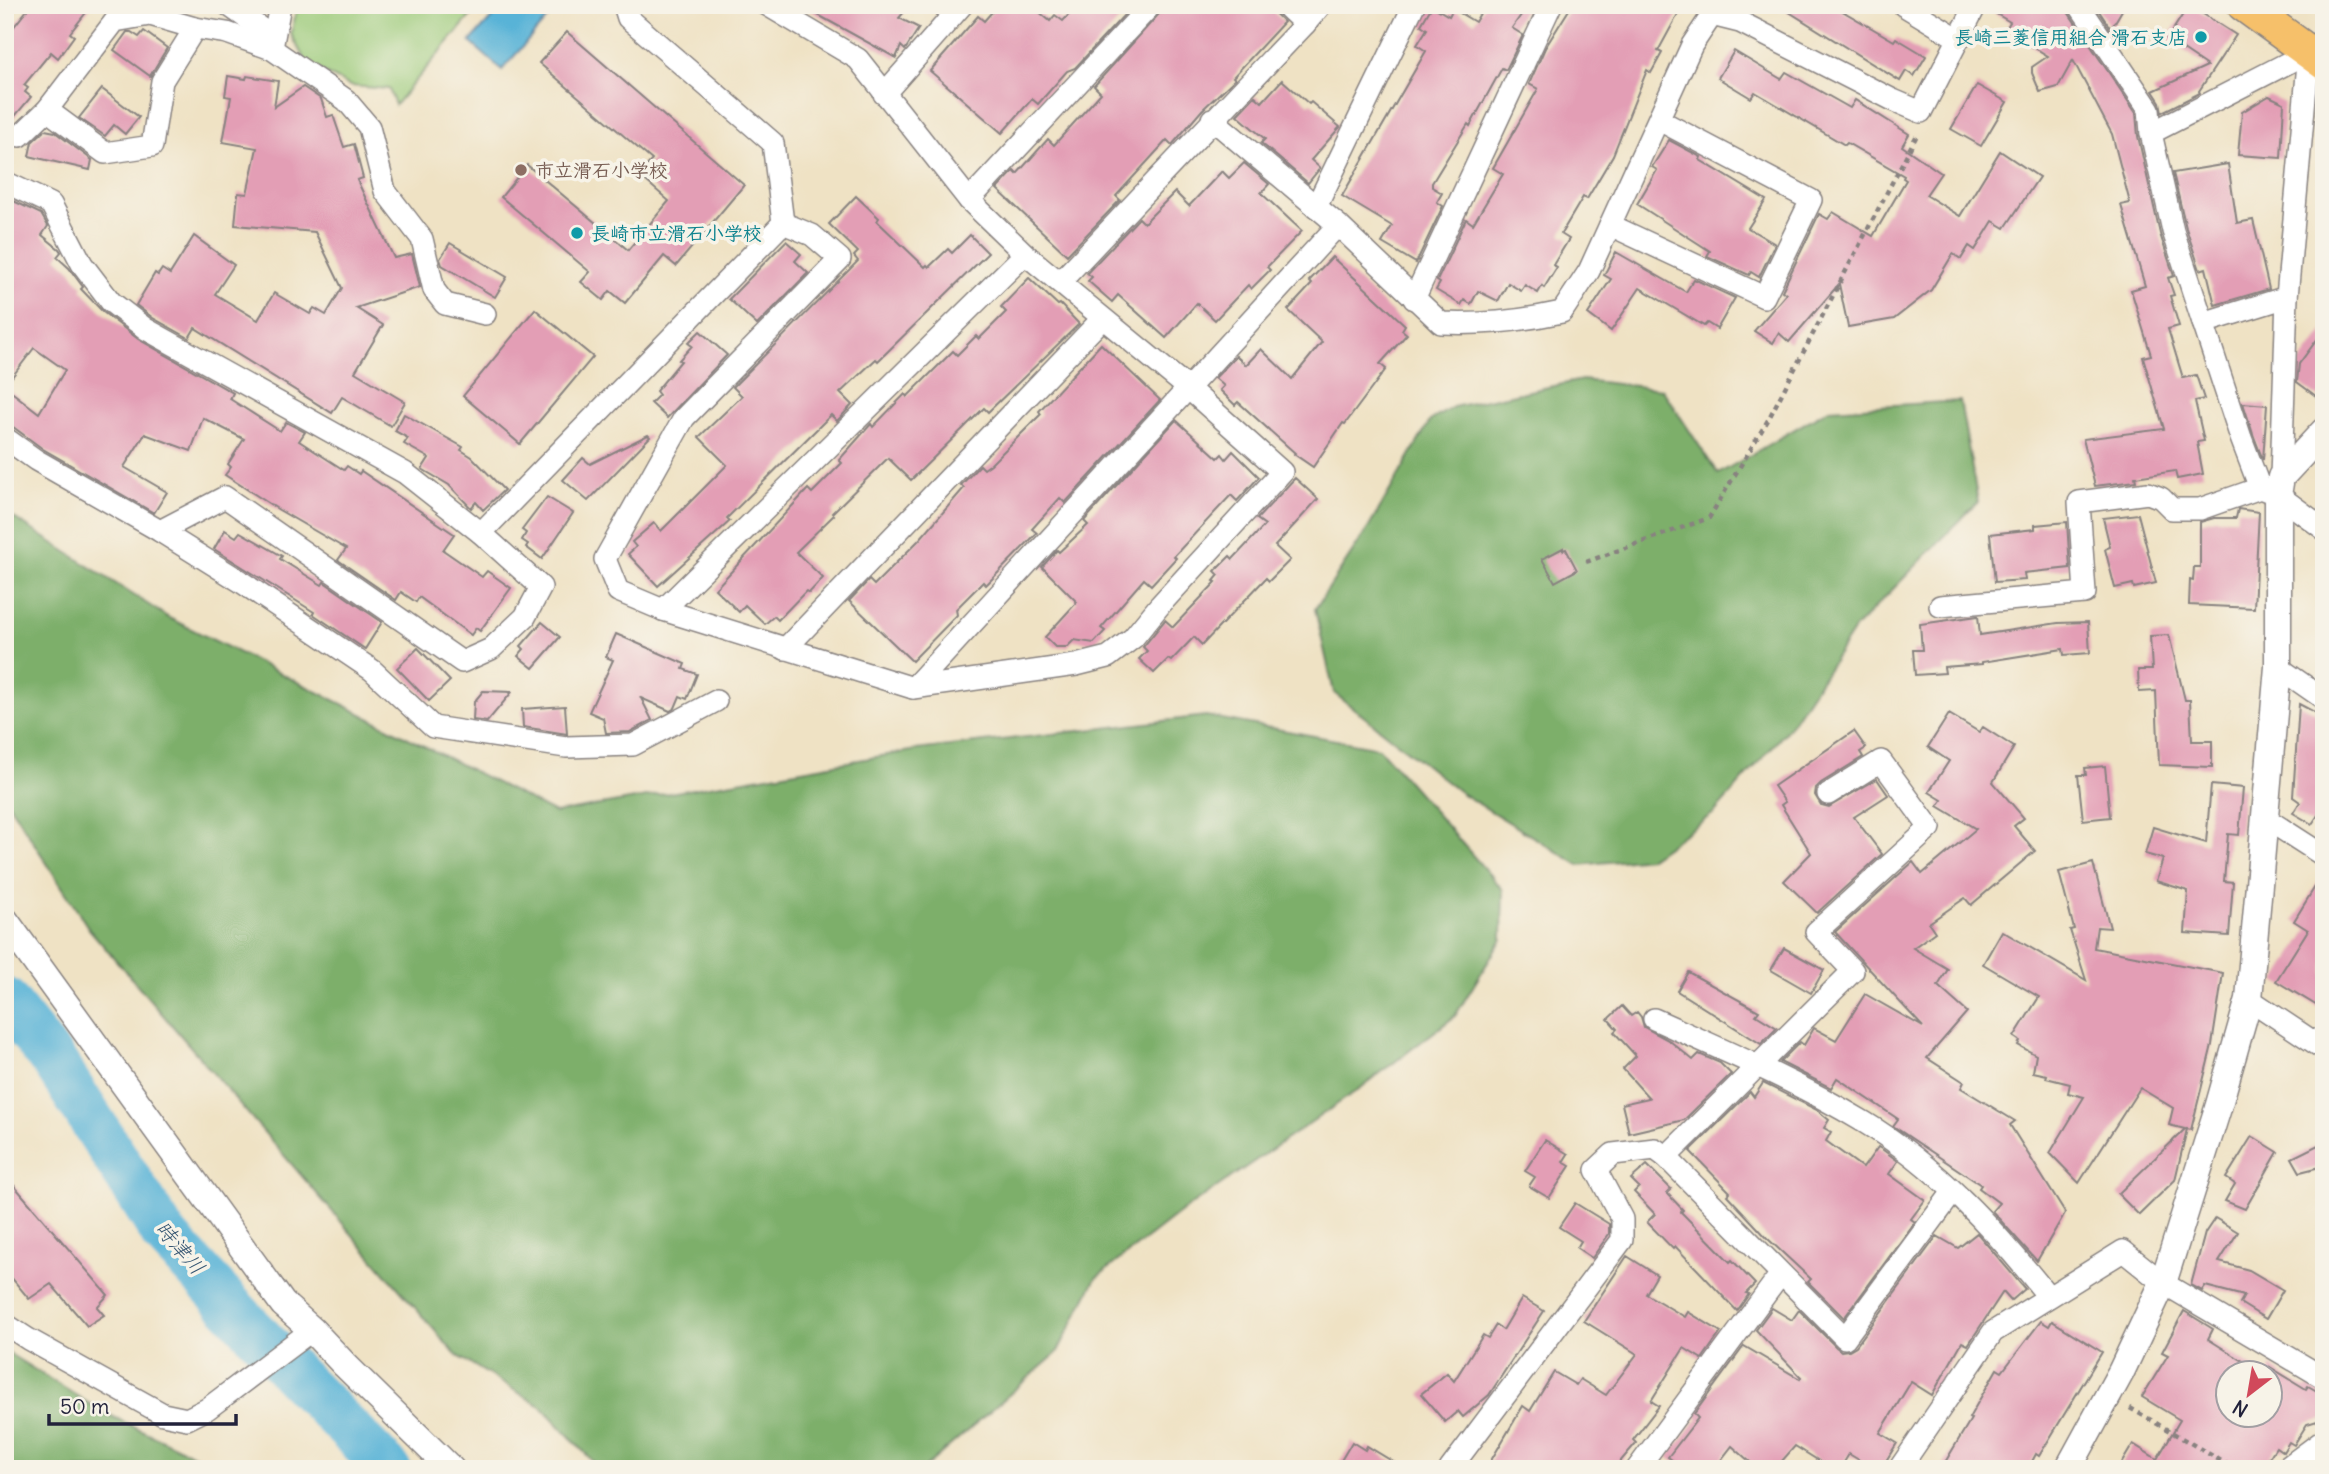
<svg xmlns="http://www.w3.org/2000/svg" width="2329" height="1474" font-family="Delius,'Klee One',sans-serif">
<rect width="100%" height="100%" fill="#f7f3e8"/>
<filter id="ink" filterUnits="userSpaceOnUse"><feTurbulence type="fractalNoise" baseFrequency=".0143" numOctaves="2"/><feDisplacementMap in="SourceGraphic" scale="14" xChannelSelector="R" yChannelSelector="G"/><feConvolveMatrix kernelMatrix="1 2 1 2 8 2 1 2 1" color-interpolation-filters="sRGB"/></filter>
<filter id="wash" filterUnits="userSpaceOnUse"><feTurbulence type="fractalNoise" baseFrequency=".00686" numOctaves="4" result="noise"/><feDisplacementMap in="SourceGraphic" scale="28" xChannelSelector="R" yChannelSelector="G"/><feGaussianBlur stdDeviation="1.57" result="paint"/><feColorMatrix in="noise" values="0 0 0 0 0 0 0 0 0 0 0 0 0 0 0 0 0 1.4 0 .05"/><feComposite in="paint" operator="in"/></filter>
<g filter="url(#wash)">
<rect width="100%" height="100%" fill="#efe2c4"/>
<polygon fill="#9ccb7a" stroke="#5f765a" stroke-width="2" points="298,5 480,5 395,105 389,89 350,86 307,64 291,34"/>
<g fill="#7daf6a" stroke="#506852" stroke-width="2">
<polygon points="1582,380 1662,389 1718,474 1829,409 1960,401 1978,502 1855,628 1789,728 1714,813 1650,858 1579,865 1461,793 1334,693 1315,609 1369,527 1430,421 1453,407"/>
<polygon points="5,512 169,618 344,705 555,813 916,750 1206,716 1379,748 1503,890 1502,939 1455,1016 1362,1087 1178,1214 1096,1278 1057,1353 923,1469 600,1469 542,1407 455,1354 89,929 5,798"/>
<polygon points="5,1351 101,1411 223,1469 5,1469"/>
</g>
<polygon fill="#59b3d7" stroke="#3e6a89" stroke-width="2" points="503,5 559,5 502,70 470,42"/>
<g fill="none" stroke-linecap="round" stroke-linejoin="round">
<polyline stroke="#59b3d7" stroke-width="46" points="5,1000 55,1063 165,1236 293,1373 388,1469"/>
</g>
<g id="blocks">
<g fill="#e39eb5">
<polygon points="31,5 92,5 70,33 74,36 58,58 51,52 24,85 28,88 25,92 31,97 5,128 5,38"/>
<polygon points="800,5 910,5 899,18 919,28 905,50 901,46 896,58"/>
<polygon points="998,5 1031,5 1050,21 1055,15 1063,21 1078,5 1114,5 1125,14 1075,68 1067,71 1038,104 1032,99 1002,133 930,71 978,16 984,21"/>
<polygon points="1167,5 1266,5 1284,22 1233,77 1235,79 1202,110 1172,145 1167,140 1116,196 1120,200 1067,255 997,189 1014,171 1017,174 1048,139 1054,145 1101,93 1094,86"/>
<polygon points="1485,5 1528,5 1512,28 1523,35 1506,70 1502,68 1470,126 1468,124 1432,183 1432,187 1442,193 1437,202 1443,206 1416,263 1382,243 1392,226 1342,196 1426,51 1417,45 1427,29 1421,25 1432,6 1449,16 1453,9 1475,22"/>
<polygon points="1572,5 1683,5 1658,51 1662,53 1651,73 1647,70 1613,155 1587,199 1583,197 1561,234 1569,239 1553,265 1557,267 1544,288 1542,286 1538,293 1525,285 1521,291 1508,283 1498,301 1478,291 1471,304 1464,300 1461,305 1436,290 1440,283 1437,281 1466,219 1473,224 1503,174 1493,168 1538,89 1529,84 1545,48"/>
<polygon points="1778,5 1832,5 1894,41 1896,38 1926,56 1914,76 1906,71 1900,81"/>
<polygon points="1989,5 2066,5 2068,12 2136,113 2138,136 2160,234 2174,276 2168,278 2174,295 2170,296 2179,326 2168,329 2183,378 2196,375 2204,399 2195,401 2204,441 2197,442 2203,474 2177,479 2175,471 2135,477 2136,481 2095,486 2083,439 2164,429 2143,357 2151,355 2131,290 2145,286 2121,205 2130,203 2112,134 2073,60 2058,87 2040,92 2032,73 2032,67 2048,56 2022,40 2023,36 2007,27 2010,22 1988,9"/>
<polygon points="2095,5 2125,5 2111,29"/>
<polygon points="2189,5 2236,35 2199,91 2200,93 2162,112 2160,102 2153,91 2207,66 2167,39"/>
<polygon points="144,31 167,48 150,76 114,50 127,32 131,32 139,37"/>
<polygon points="567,32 744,185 676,266 664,256 625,303 610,291 603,300 581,282 590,272 501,197 527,165 628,250 669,201 639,175 652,160 539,63"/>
<polygon points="1734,51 1781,79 1786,72 1850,108 1855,100 1909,134 1902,146 1941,173 1926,195 1960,216 2000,151 2039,177 2005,228 1993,221 1975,250 1969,246 1961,259 1953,254 1931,290 1894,319 1848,327 1839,284 1789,342 1779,333 1773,343 1754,331 1786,294 1782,291 1819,214 1828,219 1833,212 1873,236 1906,180 1903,178 1904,176 1847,143 1845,145 1755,92 1751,98 1718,78"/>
<polygon points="228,76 246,79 247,76 278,81 274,107 303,87 321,99 327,117 333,115 344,147 354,144 363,178 357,180 394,258 412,254 420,287 356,308 383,325 355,372 405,402 391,426 342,397 332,413 195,328 189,338 153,318 136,305 155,273 158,275 162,269 170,274 194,236 234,265 215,294 258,320 274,293 310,314 314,308 326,315 342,288 315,232 235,225 238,193 247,194 257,148 223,142 231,97 225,96"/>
<polygon points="1282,80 1309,104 1311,102 1340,127 1311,160 1320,168 1308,183 1261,143 1265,139 1237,115 1255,96 1262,102"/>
<polygon points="1977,85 2007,102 1981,146 1951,129"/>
<polygon points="102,89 139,117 125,134 114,125 105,136 79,118"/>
<polygon points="2269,96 2284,103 2281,158 2238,155 2242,112"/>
<polygon points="45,130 55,132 92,160 90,170 29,156 32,142"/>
<polygon points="1669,140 1701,157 1700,160 1766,200 1748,228 1775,244 1759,277 1751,272 1749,275 1707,256 1710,251 1637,204 1657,170 1652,167"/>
<polygon points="1244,163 1269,184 1261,193 1302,231 1267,267 1270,270 1251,289 1248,285 1215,320 1197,303 1166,338 1118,295 1112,302 1088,281 1092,277 1087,273 1139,218 1144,223 1175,192 1189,206 1222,171 1229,178"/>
<polygon points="2228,164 2237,223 2253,220 2269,289 2215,305 2206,268 2200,270 2186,228 2173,173"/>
<polygon points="856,196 879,218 877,221 925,267 927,265 929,267 948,249 952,253 970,235 988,253 878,361 876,359 840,393 852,405 837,421 831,415 727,518 730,521 658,586 628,554 636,547 632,542 654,523 661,531 727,465 699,437 742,396 733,387 858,261 854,256 858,252 829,224"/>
<polygon points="5,197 41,214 48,226 42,235 59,249 61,252 57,257 69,268 83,287 81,289 103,312 138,339 233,393 230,399 280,431 286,422 305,432 299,441 344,470 347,466 359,474 361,471 454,534 443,550 482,577 487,571 511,588 480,631 476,628 471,635 419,597 416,602 401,592 396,600 338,560 346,549 279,510 225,475 231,467 228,464 244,439 203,418 191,451 145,434 124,467 167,492 154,513 43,449 5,421 5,387 39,413 65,370 34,348 5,386"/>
<polygon points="786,241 801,254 795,261 808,273 757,325 729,299"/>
<polygon points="450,243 507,277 495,297 442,265 440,259"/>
<polygon points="1616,252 1686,292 1694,279 1735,298 1717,329 1707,323 1704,326 1640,288 1611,331 1588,314 1611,279 1604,275"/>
<polygon points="1332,257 1405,325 1402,330 1407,334 1380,364 1386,369 1345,424 1343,423 1313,467 1294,454 1295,453 1238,402 1235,405 1220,390 1224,386 1215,378 1236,356 1246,365 1261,349 1292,379 1322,342 1288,310 1312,284 1309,281"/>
<polygon points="1029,278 1058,305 1060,304 1079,324 988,412 984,408 911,480 888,458 832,513 834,515 796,552 823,578 809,593 806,591 778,620 774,616 765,624 745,605 739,612 715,589 808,489 812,493 842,463 839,460 871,424 873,427 905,394 907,397 953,351 957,355 976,336 979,339 1006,312 1001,307"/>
<polygon points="535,309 593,357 520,444 463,396"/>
<polygon points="2324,330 2324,402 2297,382 2299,364"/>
<polygon points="700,331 727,355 667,418 651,403 659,395 656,391 681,361 679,360 692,346 688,343"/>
<polygon points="1101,344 1160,400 1065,503 1060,498 1032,529 1037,533 986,585 983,582 956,609 957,615 912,661 849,601 869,580 874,585 919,540 964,488 961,485 980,465 984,469 991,464 1041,414 1039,411"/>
<polygon points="2243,403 2267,405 2263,460 2253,434"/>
<polygon points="404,414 463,447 461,450 472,457 504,490 483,510 476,502 471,508 449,485 422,469 429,458 404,444 408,438 395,431"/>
<polygon points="1176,420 1218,458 1222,454 1226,459 1233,451 1259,477 1237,501 1231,495 1174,556 1176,558 1151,585 1144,579 1101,628 1105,631 1094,643 1074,640 1067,647 1055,647 1045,637 1077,602 1042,567 1057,550 1059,552 1088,525 1084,521"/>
<polygon points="648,435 650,437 588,501 563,480 583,458 590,464"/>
<polygon points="1295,478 1318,499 1275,546 1290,560 1269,581 1266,578 1202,645 1194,637 1171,661 1168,659 1154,673 1139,659 1147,651 1143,647 1165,620 1173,627 1216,582 1214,581 1219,575 1215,571 1230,556 1233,559 1265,525 1257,519"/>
<polygon points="547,497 573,513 542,559 526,547 528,544 522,540 526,533 522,530"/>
<polygon points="2238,509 2259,512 2254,608 2189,605 2190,580 2193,581 2194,567 2200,567 2200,522 2214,518 2236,518"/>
<polygon points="2138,514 2156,583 2134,588 2133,584 2115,588 2105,549 2110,547 2103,518"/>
<polygon points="2067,522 2070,568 2024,573 2025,580 1995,582 1990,534 2035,529 2035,525"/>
<polygon points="225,530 236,537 240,532 282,556 280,559 322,585 324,582 382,622 365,649 313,614 314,612 214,549"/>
<polygon points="1563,548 1563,550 1566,549 1577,570 1555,582 1542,559"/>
<polygon points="1978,616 1980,635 2058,623 2088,622 2090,653 2064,655 2063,649 1982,662 1982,664 1944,667 1945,673 1915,675 1913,650 1922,650 1920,624"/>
<polygon points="542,622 560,637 533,668 518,656 524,649 521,646"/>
<polygon points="616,634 685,664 683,669 697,674 687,699 680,696 675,708 670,711 641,698 652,720 630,732 606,733 603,718 589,712 613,660 606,657"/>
<polygon points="2169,635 2185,700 2190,700 2192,741 2212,741 2212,767 2159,765 2156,691 2139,692 2138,670 2152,670 2150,636"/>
<polygon points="418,648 450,681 429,701 397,668"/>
<polygon points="483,691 512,692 487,722 473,720 474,702"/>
<polygon points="2299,704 2324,717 2324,806 2312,824 2293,813 2300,802 2293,797"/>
<polygon points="565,706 567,734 523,727 522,709"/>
<polygon points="1949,714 1979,732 1983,727 2014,747 1993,782 2024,818 2014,826 2035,851 1971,905 1965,898 1929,923 1935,932 1913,948 1948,969 1938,986 1967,1012 1927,1058 1964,1082 1961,1088 2015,1121 2010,1125 2065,1213 2037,1261 1992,1211 1999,1203 1979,1188 1981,1185 1893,1126 1898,1119 1837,1078 1831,1088 1780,1062 1800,1042 1804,1045 1814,1028 1836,1040 1865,994 1923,1027 1835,932 1913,862 1922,874 1976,829 1938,806 1942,800 1929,792 1949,761 1928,747"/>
<polygon points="1854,731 1866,748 1860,752 1863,757 1821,783 1816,788 1815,795 1821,805 1829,807 1877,779 1888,795 1854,817 1882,854 1817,913 1784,881 1811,853 1781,805 1785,802 1774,786"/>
<polygon points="2105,766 2110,817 2083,820 2078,775 2086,775 2085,768"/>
<polygon points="2211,785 2243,788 2239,835 2228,834 2224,881 2233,882 2229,936 2185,933 2188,891 2156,881 2163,859 2145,854 2153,827 2206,843"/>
<polygon points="2093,863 2110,928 2097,927 2094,948 2223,973 2212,1045 2191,1130 2187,1129 2175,1180 2139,1215 2118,1194 2185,1129 2169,1125 2173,1108 2140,1088 2079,1183 2050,1153 2084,1097 2068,1093 2070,1084 2046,1078 2047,1075 2033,1072 2036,1055 2018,1045 2020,1041 2014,1037 2039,997 1983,964 2002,931 2086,980 2070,930 2074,929 2059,872"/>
<polygon points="2324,872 2324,1010 2276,981 2308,930 2294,921"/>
<polygon points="1784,948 1824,970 1811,993 1771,970"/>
<polygon points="1688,972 1759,1011 1756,1015 1777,1028 1761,1044 1677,991"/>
<polygon points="1622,1006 1631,1016 1637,1012 1641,1017 1644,1027 1670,1041 1693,1060 1699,1054 1720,1063 1731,1074 1684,1120 1629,1133 1622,1104 1649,1098 1623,1069 1636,1056 1614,1032 1617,1029 1608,1019"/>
<polygon points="1763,1083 1817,1110 1829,1120 1824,1128 1831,1132 1826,1141 1863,1168 1878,1147 1883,1150 1898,1161 1889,1174 1925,1200 1911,1219 1915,1222 1844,1318 1808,1282 1811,1279 1767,1238 1727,1195 1730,1192 1690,1151 1750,1092 1754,1097"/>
<polygon points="2252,1136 2278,1152 2245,1209 2225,1201 2235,1184 2226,1178"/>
<polygon points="1545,1140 1568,1154 1563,1162 1570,1166 1549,1198 1529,1186 1535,1177 1525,1171"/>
<polygon points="2324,1142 2324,1166 2300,1172 2292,1158"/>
<polygon points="1647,1165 1671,1189 1667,1193 1683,1210 1681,1212 1730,1262 1732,1260 1755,1284 1746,1293 1749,1294 1737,1311 1675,1246 1673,1249 1647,1222 1655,1214 1634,1192 1639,1187 1631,1179"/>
<polygon points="5,1175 108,1295 97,1307 104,1315 87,1326 51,1284 29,1299 5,1270"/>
<polygon points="1575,1203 1609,1224 1609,1234 1592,1258 1577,1248 1581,1241 1559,1227"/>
<polygon points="2215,1218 2238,1232 2219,1262 2249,1270 2283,1290 2266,1319 2240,1303 2244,1296 2205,1286 2202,1291 2191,1285 2205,1233"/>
<polygon points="1977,1233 2025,1289 2011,1301 2003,1292 1968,1345 1962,1342 1932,1395 1911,1382 1880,1433 1897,1443 1881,1469 1874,1469 1849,1454 1840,1469 1832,1469 1795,1446 1775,1469 1758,1469 1732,1446 1714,1469 1684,1469 1668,1457 1698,1418 1694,1414 1744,1346 1800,1379 1801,1377 1756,1330 1772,1308 1792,1320 1799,1310 1836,1347 1841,1351 1849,1350 1856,1346 1937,1236 1958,1248"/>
<polygon points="1627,1256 1657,1275 1646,1294 1685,1317 1688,1312 1721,1332 1702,1359 1684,1348 1651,1401 1659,1406 1633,1440 1636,1443 1614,1469 1486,1469 1523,1406 1530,1411 1554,1372 1576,1385 1580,1379 1606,1395 1637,1354 1584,1321"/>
<polygon points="1522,1298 1544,1311 1489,1395 1463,1417 1458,1411 1445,1422 1421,1394 1447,1373 1454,1381 1483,1335 1488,1338 1496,1325 1503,1330"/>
<polygon points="2184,1311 2213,1329 2208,1339 2262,1373 2228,1373 2228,1415 2270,1415 2270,1367 2306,1389 2308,1386 2324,1395 2324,1419 2307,1424 2294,1445 2289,1442 2283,1452 2276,1447 2262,1469 2118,1469 2133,1444 2157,1459 2180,1420 2142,1397 2168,1355 2162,1352"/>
<polygon points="2041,1321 2049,1326 2052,1321 2102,1352 2039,1456 2036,1454 2028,1469 1941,1469 1971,1419 1969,1418 1997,1369 2002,1372"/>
<polygon points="1352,1442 1365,1450 1367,1446 1405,1469 1336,1469"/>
</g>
</g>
</g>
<g filter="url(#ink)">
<use href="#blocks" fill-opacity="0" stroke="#888280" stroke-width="2"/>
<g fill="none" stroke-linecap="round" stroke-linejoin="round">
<g stroke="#888280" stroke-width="24">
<g id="minor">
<polyline points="228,5 266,32 272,49"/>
<polyline points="624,5 628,18 773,143 783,223"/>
<polyline points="767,5 858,59 969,200 1025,254 1188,388 1282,472 1160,605 1133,638 1108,657 1076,665 913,688 663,610 618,591 605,559 684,418 840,259 812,235 783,223"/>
<polyline points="1903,5 1959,39"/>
<polyline points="2079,5 2149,109 2151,133 2173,231 2241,438 2260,488 2278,495 2324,529"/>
<polyline points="1305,24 1321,5"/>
<polyline points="272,48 280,5"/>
<polyline points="884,94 962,5"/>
<polyline points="47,110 105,153 152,146 162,81 195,28"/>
<path d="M1212,119L1338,225L1441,323C1482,325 1521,321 1562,312L1589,271L1692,45L1712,15L1740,22L1893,100L1921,112L1976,5"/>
<polyline points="2151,133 2309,52"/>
<polyline points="20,136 47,110 115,21 150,15 195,28 227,33 272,49 346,100 369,127 385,191 422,239 434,290 445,304 485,314"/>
<polyline points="5,182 51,204 82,264 111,302 146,329 405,473 481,533 541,587 525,617 491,649 462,662 225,497 160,531 36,460 5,438"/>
<polyline points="969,200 1151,5"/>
<polyline points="1316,207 1414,5"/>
<polyline points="1610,225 1764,297 1811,200 1659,120"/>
<polyline points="1060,282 1305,24 1285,5"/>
<polyline points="1414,299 1551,5"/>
<polyline points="2203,323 2287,297"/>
<polyline points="2281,477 2287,297 2309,52"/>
<polyline points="160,531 240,581 372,670 433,727 566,747 633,745 716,701"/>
<polyline points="481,533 783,223"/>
<polyline points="1940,606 2085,593 2079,502 2148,493 2161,498 2172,509 2200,509 2260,488"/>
<polyline points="663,610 1025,254"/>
<polyline points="785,649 1102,319"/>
<polyline points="2278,667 2324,699"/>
<polyline points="913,688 1338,225"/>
<polyline points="2265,818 2324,856"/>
<polyline points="2249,999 2324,1049"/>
<path d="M1654,1019C1725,1051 1798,1082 1864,1122C1937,1166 1996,1231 2048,1296"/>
<polyline points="1666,1157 1853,971 1816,932 1930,828 1881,761 1828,794"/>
<polyline points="5,1324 28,1339 163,1414 187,1419 207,1409 312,1330"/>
<polyline points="1450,1469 1622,1240 1622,1219 1596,1170 1613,1154 1655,1149 1666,1157 1845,1338 1953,1192"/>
<polyline points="1637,1469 1780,1275"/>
<polyline points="1899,1469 1993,1332 2123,1251 2163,1283 2324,1378"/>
<polyline points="2285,1469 2324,1440"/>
</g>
</g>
<g stroke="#888280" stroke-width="29">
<g id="tertiary">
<polyline points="5,920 283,1304 312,1330 345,1365 451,1469"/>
<polyline points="2068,1469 2121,1372 2163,1283 2218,1108 2249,999 2278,667 2278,495 2281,477 2324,431"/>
</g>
</g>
<g stroke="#888280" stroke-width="36">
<polyline id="primary" points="2244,5 2324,63"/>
</g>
<g stroke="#888280" stroke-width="4.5" stroke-dasharray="5 5" stroke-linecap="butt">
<polyline points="1586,562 1709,518 1768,420 1918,133"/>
<polyline points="2130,1408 2235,1469"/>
</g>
<use href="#minor" stroke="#fff" stroke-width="21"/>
<use href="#tertiary" stroke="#fff" stroke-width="26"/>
<use href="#primary" stroke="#f6c06b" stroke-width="33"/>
</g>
</g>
<g fill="#0f9aa8" stroke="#f7f3e8" stroke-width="2.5">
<circle cx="2201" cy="37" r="7"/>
<circle cx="577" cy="233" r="7"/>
</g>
<circle fill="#8d6e63" stroke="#f7f3e8" stroke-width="2.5" cx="521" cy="170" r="7"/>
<g text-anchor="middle" stroke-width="7" stroke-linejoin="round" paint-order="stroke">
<g font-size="19" font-weight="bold" fill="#0d838f" stroke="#f7f3e8" text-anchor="end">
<text x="2187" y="44">長崎三菱信用組合 滑石支店</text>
<text x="591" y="240" text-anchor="start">長崎市立滑石小学校</text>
</g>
<g font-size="19" font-weight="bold" fill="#785e54" stroke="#f7f3e8" text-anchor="start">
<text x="535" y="177">市立滑石小学校</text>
</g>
<g font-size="21" font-style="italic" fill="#355572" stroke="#f7f3e8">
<text transform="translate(180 1248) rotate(49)" y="7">時津川</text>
</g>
</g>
<rect width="2329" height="1474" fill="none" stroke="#f7f3e8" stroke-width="28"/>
<g transform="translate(2249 1394) rotate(211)"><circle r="33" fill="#f7f3e8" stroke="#a29fa3" stroke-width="2"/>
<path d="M0-5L12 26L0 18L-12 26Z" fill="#d1495b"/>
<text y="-10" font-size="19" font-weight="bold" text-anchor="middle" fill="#22223b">N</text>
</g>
<path d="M49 1414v10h187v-10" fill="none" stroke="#22223b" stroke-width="3.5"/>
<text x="60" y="1414" font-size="21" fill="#22223b" stroke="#f7f3e8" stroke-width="5" paint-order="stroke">50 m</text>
</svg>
